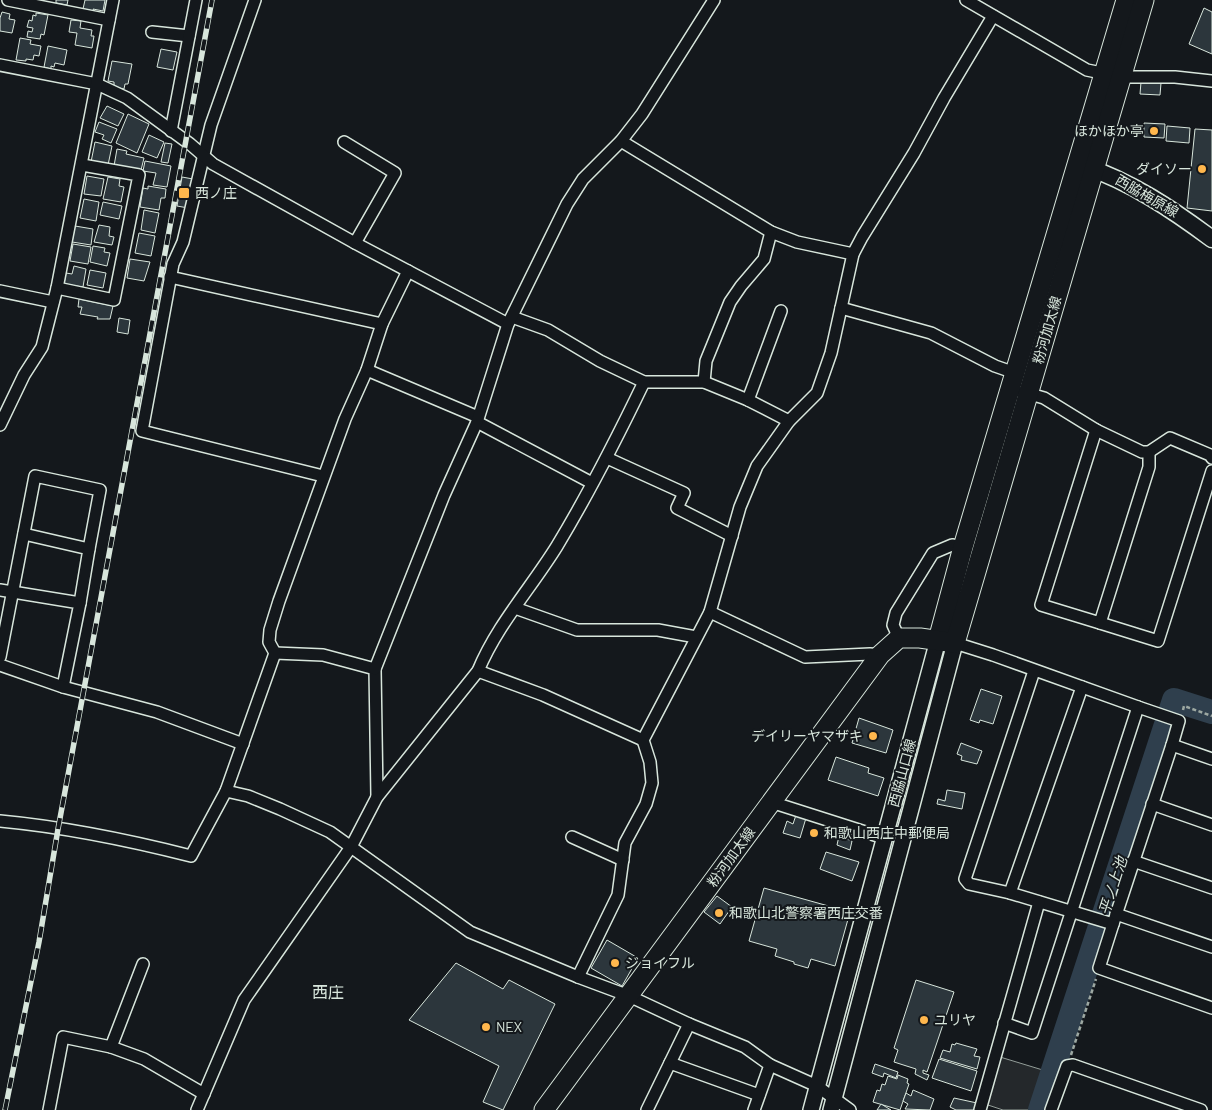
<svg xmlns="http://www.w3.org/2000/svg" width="1212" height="1110" font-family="Barlow,'Noto Sans JP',sans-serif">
<rect width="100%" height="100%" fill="#14181c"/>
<polygon fill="#24282b" stroke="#939e99" points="1000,1057 1046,1071 1034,1110 1003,1110 985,1104"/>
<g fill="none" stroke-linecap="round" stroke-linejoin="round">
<polyline stroke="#2f3f4d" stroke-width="24" points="1040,1110 1174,700 1212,712"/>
</g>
<g fill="#2c363c" stroke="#d8e6dc">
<polygon points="56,0 68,0 67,5 56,3"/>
<polygon points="85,0 105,0 103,11 93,9 94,11 83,9"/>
<polygon points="1204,8 1212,12 1212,54 1189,44"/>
<polygon points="2,12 10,14 9,19 15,20 12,33 0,31 0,18"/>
<polygon points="36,13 48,15 44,35 41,34 40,39 27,37 28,31 32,32 33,28 27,27 29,20 32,21 33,15 36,16"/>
<polygon points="71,20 81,21 80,28 92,30 91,36 94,36 92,48 75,45 77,33 69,32"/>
<polygon points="20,38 31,40 30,44 41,46 39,56 34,55 33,60 26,59 26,61 16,60"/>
<polygon points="48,46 67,50 64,65 55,63 54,67 51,66 51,69 44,67"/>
<polygon points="161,49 177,52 173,70 157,67"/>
<polygon points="112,61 132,64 128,84 125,84 124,89 114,87 114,82 108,81"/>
<polygon points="1141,82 1161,83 1160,95 1140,94"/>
<polygon points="107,106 124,114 118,126 100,118"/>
<polygon points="128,114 149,124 137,153 116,143"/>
<polygon points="99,122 117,129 111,143 102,139 104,135 95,132"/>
<polygon points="1144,123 1165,124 1164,138 1144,137"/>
<polygon points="1167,126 1190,128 1189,143 1166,141"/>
<polygon points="1195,129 1212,130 1212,211 1187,208"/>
<polygon points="149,135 164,142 157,158 142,152"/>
<polygon points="95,142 112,146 108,165 91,162"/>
<polygon points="165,143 172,144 168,163 161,162"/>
<polygon points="117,149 127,151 126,154 144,158 141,170 114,166"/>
<polygon points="145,161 171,166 167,187 153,185 156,173 143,171"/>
<polygon points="87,176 104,179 101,196 84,194"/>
<polygon points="108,177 120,179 119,186 124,187 121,202 103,199"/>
<polygon points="182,177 193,179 188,208 177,206"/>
<polygon points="148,186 166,189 165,198 161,198 159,210 140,207 143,188 148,189"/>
<polygon points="84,199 99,202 96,221 80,218"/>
<polygon points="103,202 122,206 119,219 100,215"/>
<polygon points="144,210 159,213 155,233 141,230"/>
<polygon points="99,225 110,227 109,236 114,237 112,245 94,242"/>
<polygon points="75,226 93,229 91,245 72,242"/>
<polygon points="139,233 155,236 151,256 135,253"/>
<polygon points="73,244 91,247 88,264 70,261"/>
<polygon points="93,246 105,248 104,252 110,253 107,266 90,262"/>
<polygon points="130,259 150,262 144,281 127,278"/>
<polygon points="74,266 86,269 83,287 64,284 66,273 72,274"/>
<polygon points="90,270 106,273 103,288 87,285"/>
<polygon points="79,299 113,306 110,319 97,319 98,317 80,314 82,307 78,307"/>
<polygon points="119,318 130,320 128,334 117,332"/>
<polygon points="981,689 1002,696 993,724 980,720 979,723 970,720"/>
<polygon points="859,718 893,730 886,753 852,743"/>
<polygon points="961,743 982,751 977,764 961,760 962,756 957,754"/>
<polygon points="836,757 869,768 868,773 884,778 878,796 828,780"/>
<polygon points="947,790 965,793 962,809 937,804 938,799 945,801"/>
<polygon points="796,815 806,818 800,838 783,833 787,821 793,824"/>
<polygon points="839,836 852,841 850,850 837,845"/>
<polygon points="826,852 859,862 852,881 820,869"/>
<polygon points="764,888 850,912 835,966 811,959 808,968 794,964 794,962 775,956 777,949 749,941"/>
<polygon points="717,896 732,907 720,924 704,912"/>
<polygon points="607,940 638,958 622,986 591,968"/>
<polygon points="456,963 503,989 509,980 555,1004 503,1110 483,1102 499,1066 409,1020"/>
<polygon points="916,980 954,992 927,1072 923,1070 923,1073 929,1075 927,1080 915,1074 916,1069 894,1062 898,1050 894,1048"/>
<polygon points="956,1043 977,1049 974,1056 980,1057 977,1069 940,1058 943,1050 950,1052 952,1044 955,1045"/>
<polygon points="939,1059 977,1071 971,1091 932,1078"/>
<polygon points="875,1064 898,1072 896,1078 884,1073 883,1077 872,1073"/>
<polygon points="898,1075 908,1079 907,1083 909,1084 900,1110 873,1102 877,1090 880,1091 882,1084 885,1085 888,1076 897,1079"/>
<polygon points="913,1090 934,1099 930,1110 905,1109 908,1104 903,1101 906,1093 911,1096"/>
<polygon points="954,1098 977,1103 975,1110 956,1110 950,1107"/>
<polygon points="881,1104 891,1110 877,1110"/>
</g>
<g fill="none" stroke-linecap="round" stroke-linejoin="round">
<g stroke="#d8e6dc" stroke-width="14">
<g id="minor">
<polyline points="8,0 109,20"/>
<polyline points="255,0 211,125 183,242 173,264 142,431 323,476"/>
<polyline points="966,0 1087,70 1121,77 1175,77 1212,81"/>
<polyline points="152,32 189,36"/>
<polyline points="0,65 97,84 127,98 190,144 213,164 355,243 508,324"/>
<polyline points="171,131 196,0"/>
<polyline points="621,141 771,232 797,242 853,254"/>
<polyline points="344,142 395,173 355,243"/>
<polyline points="170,277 382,324"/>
<polyline points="57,288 114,300 139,175 82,165"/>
<polyline points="0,291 53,302"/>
<polyline points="841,308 931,333 995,366 1015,373"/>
<polyline points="512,317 548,330 600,361 644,382 704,382 748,400 789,421"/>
<polyline points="367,370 478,417"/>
<polyline points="704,382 706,361 730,302 741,286 764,259 771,232"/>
<polyline points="1023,392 1044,398 1096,430 1142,452 1149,452 1170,438 1210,455 1212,458"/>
<polyline points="748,400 781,311"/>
<polyline points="477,422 592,483"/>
<polyline points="0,425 24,375 42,347 57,288 113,0"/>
<polyline points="1096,430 1041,605 1100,623 1149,467 1149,452"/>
<polyline points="607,458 684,493 677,508 732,536"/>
<polyline points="24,534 89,549 80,603"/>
<polyline points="0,590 80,603 63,687"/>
<polyline points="515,608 577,630 658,630 696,637"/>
<polyline points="710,612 805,657 870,654 880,655"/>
<polyline points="1100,623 1158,641 1212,471"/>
<polyline points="899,638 893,625 896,613 933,553 952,545 963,547"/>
<polyline points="955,643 993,655 1138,707 1032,1033 1004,1023"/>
<polyline points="275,653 323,655 375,669 377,797"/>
<polyline points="0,657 35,476 100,490 89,549"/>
<polyline points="0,665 63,687 157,712 243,744"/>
<polyline points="375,669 444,495 477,422 508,324 567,204 583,179 621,141 642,114 714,0"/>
<polyline points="478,671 543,695 643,740"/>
<polyline points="1082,687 1010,893 1113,924 1172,745 1179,721 1138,707"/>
<polyline points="1172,745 1212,759"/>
<polyline points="226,791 248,796 280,809 330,832 470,932 578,977 629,996 689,1024 647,1110"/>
<polyline points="771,802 884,838"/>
<polyline points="1152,804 1212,825"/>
<path d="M0,821C64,827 128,840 191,856L226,791L275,653L269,642L270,630L279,601L345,419L367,370L382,324L408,271"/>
<polyline points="572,837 623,860"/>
<polyline points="1133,861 1212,888"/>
<polyline points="1010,893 969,884 965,879 1034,671"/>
<polyline points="1116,914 1212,947"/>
<polyline points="1113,924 1099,968 1212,1008"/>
<polyline points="578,977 618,895 625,843 646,804 652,783 650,762 643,740 710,612 740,507 757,466 789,421 817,393 831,353 853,254 862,237 914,153 944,98 993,16"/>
<polyline points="689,1024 745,1047 770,1065 754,1110"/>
<polyline points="111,1047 144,1059 204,1094"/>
<polyline points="670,1063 759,1095"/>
<polyline points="770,1065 817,1086 850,1110"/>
<polyline points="49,1110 63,1037 111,1047 143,964"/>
<path d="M197,1110L244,1000L351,847L377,797L478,671C497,625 531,588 557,546C589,493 617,438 644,382"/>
<polyline points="980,1110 1039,902"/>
<polyline points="1051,1110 1067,1066 1073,1065 1201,1110"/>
</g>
</g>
<g stroke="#d8e6dc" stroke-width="18">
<g id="tertiary">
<polyline points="811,1110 938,640"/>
<polyline points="831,1110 955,643"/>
</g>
</g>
<g stroke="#d8e6dc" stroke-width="19">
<path id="secondary" d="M1084,166C1130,181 1173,210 1212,239"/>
</g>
<g stroke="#d8e6dc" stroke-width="21">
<g id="primary">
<polyline points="938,640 963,547 1126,0"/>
<polyline points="544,1110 880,655 899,638 920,638 955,643 1144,0"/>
</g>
</g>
<g stroke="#9da8a2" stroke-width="2.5" stroke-dasharray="4 2.5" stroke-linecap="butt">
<polyline points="1183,710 1184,706 1212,716"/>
<polyline points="1071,1055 1096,979"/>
</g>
<use href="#minor" stroke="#14181c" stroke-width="11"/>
<use href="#tertiary" stroke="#14181c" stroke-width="15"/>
<use href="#secondary" stroke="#14181c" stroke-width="16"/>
<use href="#primary" stroke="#14181c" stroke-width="19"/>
<g stroke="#d8e6dc" stroke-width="5.5">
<polyline id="rail" points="5,1110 39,942 58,829 212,0"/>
</g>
<use href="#rail" stroke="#14181c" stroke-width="4" stroke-dasharray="11" stroke-linecap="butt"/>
</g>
<g fill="#ffb74d" stroke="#14181c" stroke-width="2">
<circle cx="1154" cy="131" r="5"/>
<circle cx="1202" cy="169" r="5"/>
<rect x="178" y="187" width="12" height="12" rx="2.5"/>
<circle cx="873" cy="736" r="5"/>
<circle cx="814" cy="833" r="5"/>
<circle cx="719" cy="913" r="5"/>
<circle cx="615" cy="963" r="5"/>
<circle cx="924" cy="1020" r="5"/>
<circle cx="486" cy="1027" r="5"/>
</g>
<g text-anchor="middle" stroke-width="4" stroke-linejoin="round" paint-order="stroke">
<g font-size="14" fill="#d8e6dc" stroke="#14181c" text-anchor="start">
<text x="1144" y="136" text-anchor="end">ほかほか亭</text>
<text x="1192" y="174" text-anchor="end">ダイソー</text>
<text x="195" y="198">西ノ庄</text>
<text x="863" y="741" text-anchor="end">デイリーヤマザキ</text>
<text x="824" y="838">和歌山西庄中郵便局</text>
<text x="729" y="918">和歌山北警察署西庄交番</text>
<text x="625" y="968">ジョイフル</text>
<text x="934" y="1025">ユリヤ</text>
<text x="496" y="1032">NEX</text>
</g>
<g font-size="14" fill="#d8e6dc" stroke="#14181c">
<text transform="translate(1147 196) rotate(30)" y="5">西脇梅原線</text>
<text transform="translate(1047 330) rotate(-74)" y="5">粉河加太線</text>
<text transform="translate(902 773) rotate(-75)" y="5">西脇山口線</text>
<text transform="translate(731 857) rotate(-54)" y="5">粉河加太線</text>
</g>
<g font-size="15" font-style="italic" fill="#d8e6dc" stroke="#14181c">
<text transform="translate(1113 886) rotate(-72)" y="5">平ノ上池</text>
</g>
<g font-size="16" fill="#d8e6dc" stroke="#14181c">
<text x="328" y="998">西庄</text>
</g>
</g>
</svg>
